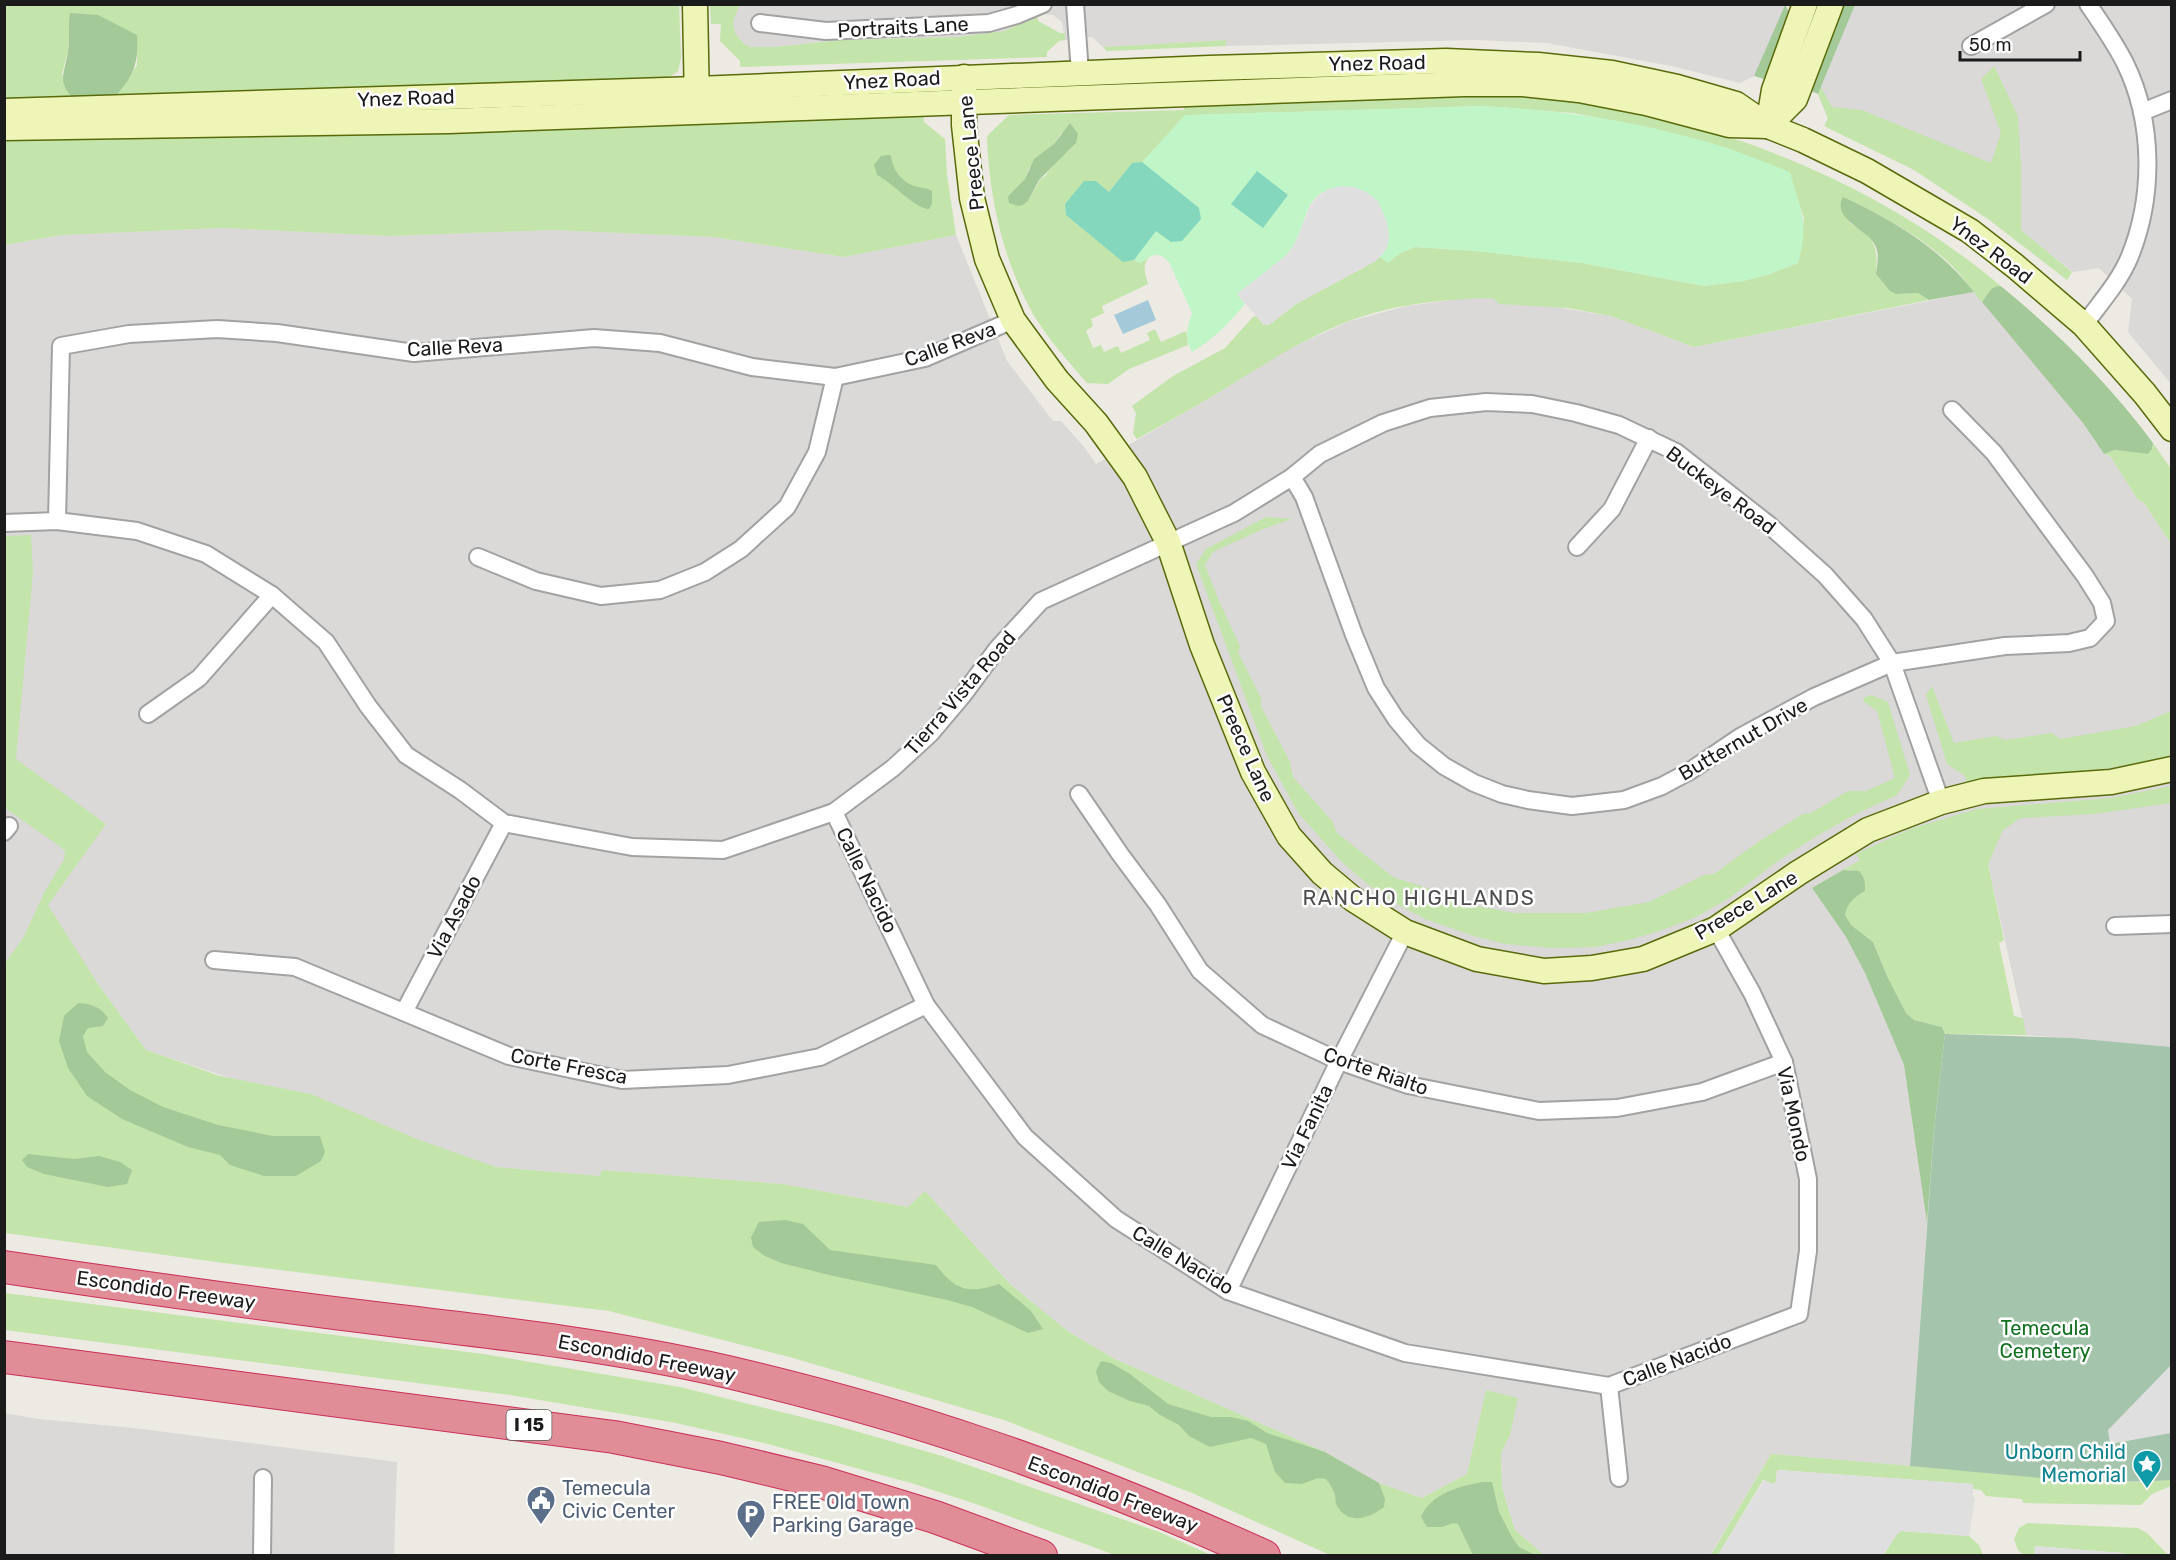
<svg xmlns="http://www.w3.org/2000/svg" width="2176" height="1560" font-family="Rubik,sans-serif">
<rect width="100%" height="100%" fill="#eceae2"/>
<g fill="#dad9d8">
<polygon points="737,4 1785,5 1760,67 1754,76 1740,83 1671,66 1547,43 1474,40 1226,46 1226,40 1103,47 1092,37 1065,40 1062,22 1053,15 1044,14 1004,31 957,37 840,40 775,47 750,47 744,44 735,33 733,22 739,6"/>
<polygon points="1855,5 2171,5 2171,384 2128,332 2132,299 2099,268 2073,272 2020,230 1828,119 1818,94"/>
<polygon points="222,228 390,236 553,230 713,237 844,257 956,235 1007,361 1053,421 1061,421 1085,448 1096,464 1220,392 1284,351 1350,321 1407,306 1467,298 1493,297 1611,316 1694,347 1974,292 2083,423 2104,454 2110,456 2138,500 2144,503 2171,544 2171,1047 2026,1035 1988,864 2002,831 1860,860 1812,888 1846,937 1865,973 1904,1065 1927,1223 1910,1466 1771,1454 1710,1555 1544,1555 1515,1530 1502,1488 1501,1453 1510,1435 1486,1391 1467,1474 1422,1498 1379,1483 1325,1452 1113,1358 1069,1332 1011,1285 925,1191 908,1207 783,1184 602,1170 601,1176 496,1167 146,1050 98,984 5,1132 5,245 62,235"/>
<polygon points="4,1413 39,1419 134,1428 397,1462 394,1555 5,1555"/>
</g>
<g fill="#c3e4aa" fill-rule="evenodd">
<polygon points="4,5 679,5 681,58 678,71 663,82 112,100 137,65 137,35 71,13 68,51 62,74 78,104 5,105"/>
<polygon points="710,5 739,6 733,22 735,33 744,44 750,47 775,47 840,40 957,37 1004,31 1037,16 1038,21 1060,33 1065,33 1065,40 1059,41 1047,52 1047,57 740,67 740,61 720,41 721,24 711,24"/>
<polygon points="1226,40 1226,46 1107,51 1103,47"/>
<polygon points="1994,66 2018,116 2021,166 2021,230 2072,272 2067,280 1988,219 1914,170 1824,126 1828,118 1818,94 1821,87 1832,107 1862,110 1991,163 2001,133 1981,79"/>
<path d="M1506,95C1542,98 1579,100 1614,107C1641,112 1667,120 1693,128C1717,134 1741,140 1763,149C1850,182 1931,227 2002,287L1991,289L1982,302C1970,288 1960,272 1946,260C1916,233 1879,214 1843,197L1850,223C1875,239 1878,244 1876,274L1890,291L1896,294L1918,293L1929,300L1694,347L1611,316L1568,308L1499,304L1493,298C1445,299 1393,304 1349,321C1302,339 1262,366 1221,391C1193,408 1165,423 1137,439L1133,434L1136,413L1132,406L1173,376L1225,348L1253,317L1256,316L1264,325H1269L1296,304L1363,268L1380,257L1388,263L1400,253L1415,247L1476,251L1582,263L1704,286L1743,281L1770,274L1798,263L1804,218L1797,197L1730,149L1646,127L1574,113L1482,106L1194,115L1199,208L1132,163L1109,192L1096,181L1134,260L1137,262L1151,255C1141,264 1145,273 1148,284L1102,306L1104,313L1091,319L1093,326L1086,331L1093,348L1101,345L1104,352L1118,346L1121,353L1150,340L1147,333L1155,329L1161,342L1186,331L1188,345L1129,369L1108,384L1087,383C1068,361 1048,339 1033,314C1003,260 989,198 987,136L1009,115L1184,110V102ZM1062,132L1071,149L1058,159L1045,176L1040,180L1028,201L1023,205L1009,195L1025,179L1029,168L1054,144Z"/>
<polygon points="923,115 924,122 945,139 947,175 956,235 844,257 713,237 553,230 390,236 222,228 62,235 5,245 4,140"/>
<polygon points="2153,443 2171,469 2171,544 2144,503 2138,500 2110,456 2104,454 2115,450 2148,454 2152,449"/>
<polygon points="1266,517 1292,519 1263,529 1213,552 1205,565 1219,601 1240,646 1238,652 1261,698 1261,706 1290,762 1293,777 1333,822 1336,832 1393,877 1443,893 1450,901 1515,913 1586,913 1649,902 1704,875 1714,874 1758,842 1803,814 1811,813 1848,791 1866,791 1895,778 1877,711 1864,702 1863,698 1871,695 1888,702 1910,775 1897,795 1854,815 1815,837 1778,861 1729,898 1696,917 1665,929 1629,940 1595,947 1552,948 1505,944 1474,936 1425,919 1382,896 1343,863 1299,814 1267,756 1196,564 1206,549"/>
<polygon points="31,535 33,572 16,759 106,824 48,905 98,984 146,1050 220,1076 311,1094 417,1139 496,1167 600,1176 602,1170 783,1184 908,1207 925,1191 1011,1285 1069,1332 1113,1358 1325,1452 1379,1483 1422,1498 1467,1474 1486,1390 1518,1398 1510,1435 1501,1453 1502,1488 1515,1530 1544,1555 1330,1555 1192,1493 1004,1420 793,1358 609,1311 216,1262 5,1233 5,963 23,938 45,891 64,860 65,851 58,845 5,808 4,536"/>
<path d="M1932,686L1954,743L1996,736L2005,740L2052,733L2060,739L2136,726L2171,711V755C2105,775 2035,772 1967,782L1964,775L1947,764L1926,695Z"/>
<path d="M2171,786V803L2095,814L2021,818L2003,830L1988,864L2004,940L1999,943L2014,1016L2023,1018L2026,1035L1945,1034L1942,1027L1914,1020L1906,1013L1887,976L1873,942L1851,925L1844,915C1847,903 1855,897 1865,891L1851,870H1843L1860,860L1856,854L1910,829L1977,809L2111,798Z"/>
<polygon points="5,1293 483,1354 680,1387 838,1426 942,1456 1159,1532 1211,1555 1115,1555 976,1504 911,1483 768,1444 676,1423 510,1395 5,1330"/>
<polygon points="1771,1454 2100,1482 2139,1482 2171,1480 2171,1486 2152,1494 2141,1505 2023,1503 2022,1499 1986,1496 1981,1490 1973,1489 1973,1484 1777,1470 1776,1481 1774,1484 1763,1480 1718,1555 1710,1556"/>
<polygon points="2028,1523 2138,1528 2147,1533 2168,1555 2131,1555 2122,1553 2035,1546 2034,1555 2024,1555 2018,1550 2014,1539 2019,1528"/>
<polygon points="1901,1531 1969,1536 1979,1545 1983,1555 1883,1556 1897,1534"/>
</g>
<g fill="#a4c999">
<path d="M1785,5C1786,6 1789,12 1789,14C1791,27 1770,66 1764,79L1754,76Z"/>
<polygon points="1842,5 1855,5 1818,94 1809,90"/>
<path d="M70,13L98,15L137,35C139,66 132,78 112,100L78,104C57,82 63,79 68,52C70,39 68,26 70,13Z"/>
<polygon points="1070,123 1078,134 1076,143 1039,180 1028,201 1023,205 1018,206 1009,203 1008,198 1009,195 1025,179 1034,159 1054,144"/>
<path d="M887,155H891C892,170 903,184 918,187C923,188 927,188 932,191V204L929,209C915,209 892,182 877,175L874,165L881,156Z"/>
<path d="M1843,197C1893,220 1940,248 1974,292L1929,300L1918,293L1896,294L1890,291L1876,274C1877,265 1880,254 1875,245C1867,229 1831,219 1843,197Z"/>
<path d="M1998,286L2002,287C2058,333 2110,385 2153,443L2152,449L2148,454L2115,450L2104,454L2083,423L1982,302L1991,289Z"/>
<path d="M1843,870L1859,871C1865,878 1865,882 1865,891C1855,897 1847,903 1845,915L1851,925L1873,942L1887,976L1906,1013L1914,1020L1942,1027L1945,1034L1934,1130L1927,1223L1904,1065L1865,973L1846,937L1812,888Z"/>
<path d="M78,1003C91,1004 100,1006 108,1018L103,1026L88,1028L83,1036L87,1052L105,1072L130,1090L163,1107L218,1125L273,1136H320L325,1152L321,1161L296,1176H264L230,1165L220,1155L188,1147L122,1119L87,1096L68,1068L59,1041L64,1016Z"/>
<polygon points="28,1154 74,1159 99,1156 120,1162 132,1170 127,1184 108,1187 44,1174 27,1167 22,1160"/>
<path d="M785,1220L803,1224L830,1250L936,1265C956,1291 968,1294 999,1284L1031,1311L1043,1329L1028,1333L972,1307L947,1300L829,1275L781,1263L765,1256L753,1247L751,1237L759,1222Z"/>
<path d="M1101,1361L1111,1363L1130,1374L1168,1404L1211,1417H1231L1248,1421L1267,1433L1325,1452L1379,1483L1385,1499L1384,1507C1370,1518 1349,1526 1337,1506C1335,1502 1336,1496 1334,1492C1332,1487 1329,1483 1326,1479L1318,1478L1302,1484L1285,1483L1275,1472L1266,1444L1251,1438L1210,1447L1189,1436L1179,1425L1160,1415L1149,1406L1130,1401L1108,1391L1099,1382L1096,1371Z"/>
<path d="M1483,1482H1492L1499,1512L1512,1537L1519,1547L1535,1555H1473L1458,1524L1453,1523L1442,1527H1427L1421,1517C1431,1493 1460,1486 1483,1482Z"/>
</g>
<path fill="#a4c4ab" d="M1945,1034L2071,1038L2171,1047V1480C2085,1486 1997,1473 1910,1466L1934,1130Z"/>
<path fill="#c0f5c8" d="M1482,106C1566,110 1650,123 1730,149C1750,156 1770,164 1790,172C1800,210 1810,222 1798,263L1770,274L1743,281L1704,286L1582,263L1476,251L1415,247L1400,253L1388,263L1380,257L1387,248L1366,192C1346,184 1320,185 1309,207C1302,222 1299,240 1288,253C1277,267 1252,282 1237,294L1245,304C1229,323 1214,339 1192,352C1184,338 1187,328 1192,313L1169,262C1156,249 1153,256 1140,263L1134,260L1123,262L1066,215L1065,204L1084,181H1096L1109,192L1132,163L1142,162L1185,115Z"/>
<g fill="#84d7bd">
<polygon points="1142,162 1199,208 1201,219 1182,241 1171,242 1156,231 1134,260 1123,262 1066,215 1065,204 1084,181 1096,181 1109,192 1132,163"/>
<polygon points="1257,171 1288,195 1263,228 1231,204"/>
</g>
<g fill="#dfdfdf">
<polygon points="1341,186 1354,187 1366,192 1378,201 1387,222 1389,237 1387,248 1376,261 1296,304 1269,325 1264,325 1237,294 1288,254 1297,239 1310,206 1318,196 1329,189"/>
<polygon points="2171,1365 2171,1433 2110,1444 2108,1430"/>
<polygon points="1777,1470 1973,1484 1973,1496 1975,1499 1969,1536 1901,1531 1897,1534 1883,1555 1718,1555 1764,1480 1774,1484 1776,1481"/>
<polygon points="2035,1546 2122,1553 2131,1555 2034,1555"/>
</g>
<polygon fill="#a4c9d8" points="1148,300 1156,320 1123,334 1114,315"/>
<g fill="none" stroke-linecap="round" stroke-linejoin="round">
<g stroke="#a2a2a2" stroke-width="20">
<g id="street">
<polyline points="1075,4 1080,73"/>
<polyline points="760,23 826,31 989,23 1017,15 1043,4"/>
<polyline points="1971,46 2046,4"/>
<polyline points="2142,112 2172,100"/>
<path d="M2084,325C2100,303 2120,281 2130,256C2154,196 2154,122 2125,63C2115,43 2101,23 2088,4"/>
<polyline points="1292,477 1304,497 1354,635 1376,688 1396,719 1418,745 1444,766 1474,783 1502,794 1528,800 1572,806 1624,800 1662,786 1690,771 1740,737 1814,697 1892,663 2005,646 2069,643 2090,638 2106,621 2102,603 2085,576 1994,453 1952,410"/>
<polyline points="57,521 61,346 129,334 217,329 277,333 414,353 594,338 660,343 752,367 835,377 925,358 1013,320"/>
<polyline points="4,523 57,521 137,531 206,554 272,595 326,642 368,706 406,755 460,790 504,823 632,847 723,850 834,812 893,768 930,734 963,695 997,649 1041,601 1234,513 1292,477 1320,454 1383,423 1430,408 1486,402 1532,404 1576,413 1619,425 1676,452 1768,524 1825,575 1864,619 1892,663 1941,802"/>
<polyline points="1577,547 1612,509 1649,438"/>
<polyline points="478,557 536,581 601,596 660,590 705,572 741,549 787,507 817,452 835,377"/>
<polyline points="148,714 199,678 272,595"/>
<polyline points="1079,794 1120,854 1158,905 1200,971 1262,1025 1339,1061 1408,1085 1539,1111 1617,1108 1702,1092 1784,1062"/>
<polyline points="834,812 926,1005 1025,1137 1116,1219 1228,1291 1405,1353 1609,1386 1799,1314 1808,1251 1808,1179 1784,1062 1752,993 1716,929"/>
<polyline points="4,832 9,826"/>
<polyline points="2115,926 2172,924"/>
<polyline points="214,960 295,967 509,1056 622,1080 728,1075 820,1057 926,1005"/>
<polyline points="404,1012 504,823"/>
<polyline points="1228,1291 1339,1061 1405,932"/>
<polyline points="1609,1386 1619,1478"/>
<polyline points="262,1556 263,1478"/>
</g>
</g>
<g stroke="#596a0b" stroke-width="27">
<g id="secondary">
<polyline points="695,4 697,104"/>
<polyline points="964,77 964,125 972,198 987,259 1013,320 1057,380 1096,423 1135,477 1168,542 1202,645 1253,772 1289,836 1322,873 1353,899 1405,932 1477,959 1544,971 1592,968 1643,959 1716,929 1798,873 1868,830 1941,802 1984,791 2111,782 2172,769"/>
<polyline points="4,111 697,89 1209,68 1446,61 1538,65 1612,73 1677,87 1736,104 1768,126 1803,140 1867,171 1970,231 2015,266 2084,325 2145,394 2172,429"/>
<polyline points="1768,126 1795,99 1831,4"/>
<polyline points="1768,126 1774,90 1805,4"/>
<polyline points="4,128 449,121 1464,84 1523,84 1579,90 1646,103 1729,125 1768,126"/>
</g>
</g>
<g stroke="#cb2e59" stroke-width="34">
<g id="highway">
<path d="M4,1267C136,1287 267,1305 399,1321C509,1334 619,1347 728,1372C812,1392 897,1415 979,1443C1076,1475 1170,1514 1264,1556"/>
<polyline points="4,1357 614,1437 721,1458 821,1482 935,1517 1041,1556"/>
</g>
</g>
<use href="#street" stroke="#fff" stroke-width="16"/>
<use href="#secondary" stroke="#eef5b7" stroke-width="24"/>
<use href="#highway" stroke="#e08d97" stroke-width="32"/>
</g>
<defs>
<g id="sight-pin" transform="scale(1.5)"><path d="M0 17L-7.5 6A9.5 9.5 0 1 1 7.5 6Z" fill="#0f9aa8" stroke="#fff"/><path d="M0-6L1.8-2.2L6-1.7L2.9 1.2L3.7 5.4L0 3.3L-3.7 5.4L-2.9 1.2L-6-1.7L-1.8-2.2Z" fill="#fff"/></g>
<g id="civic-pin" transform="scale(1.5)"><path d="M0 17L-7.5 6A9.5 9.5 0 1 1 7.5 6Z" fill="#5c6f8a" stroke="#fff"/><path d="M-.6-6.5H3V-4.5H.6V-3L4-1V1h2V6H-6V1h2V-1L-.6-3ZM-1.2 2.5V6h2.4V2.5Z" fill="#fff"/></g>
<g id="parking-pin" transform="scale(1.5)"><path d="M0 17L-7.5 6A9.5 9.5 0 1 1 7.5 6Z" fill="#5c6f8a" stroke="#fff"/><path d="M-3.5-5.5H1a3.5 3.5 0 0 1 0 7H-1V5.5H-3.5ZM-1-3.4V-.6H.8a1.4 1.4 0 0 0 0-2.8Z" fill="#fff"/></g>
</defs>
<g fill-rule="evenodd">
<use href="#sight-pin" x="2147" y="1464"/>
<use href="#civic-pin" x="541" y="1500"/>
<use href="#parking-pin" x="751" y="1514"/>
</g>
<g text-anchor="middle" stroke-width="5" stroke-linejoin="round" paint-order="stroke">
<rect fill="#fff" stroke="#5f5f5f" stroke-width="1.5" x="506.5" y="1410" width="45" height="30" rx="4.5"/>
<g font-size="18" font-weight="bold" fill="#1b1b1b">
<text x="529" y="1431">I 15</text>
</g>
<g font-size="20" fill="#1b1b1b" stroke="#fff">
<text transform="translate(903 27) rotate(-3)" y="7">Portraits Lane</text>
<text transform="translate(1377 63) rotate(-1)" y="7">Ynez Road</text>
<text transform="translate(892 80) rotate(-3)" y="7">Ynez Road</text>
<text transform="translate(406 98) rotate(-2)" y="7">Ynez Road</text>
<text transform="translate(971 153) rotate(-96)" y="7">Preece Lane</text>
<text transform="translate(1991 250) rotate(37)" y="7">Ynez Road</text>
<text transform="translate(950 344) rotate(-20)" y="7">Calle Reva</text>
<text transform="translate(455 347) rotate(-3)" y="7">Calle Reva</text>
<text transform="translate(1721 490) rotate(37)" y="7">Buckeye Road</text>
<text transform="translate(960 693) rotate(-49)" y="7">Tierra Vista Road</text>
<text transform="translate(1743 739) rotate(-30)" y="7">Butternut Drive</text>
<text transform="translate(1246 748) rotate(66)" y="7">Preece Lane</text>
<text transform="translate(867 880) rotate(64)" y="7">Calle Nacido</text>
<text transform="translate(1746 905) rotate(-31)" y="7">Preece Lane</text>
<text transform="translate(454 917) rotate(-62)" y="7">Via Asado</text>
<text transform="translate(569 1066) rotate(11)" y="7">Corte Fresca</text>
<text transform="translate(1376 1071) rotate(19)" y="7">Corte Rialto</text>
<text transform="translate(1794 1114) rotate(78)" y="7">Via Mondo</text>
<text transform="translate(1307 1127) rotate(-64)" y="7">Via Fanita</text>
<text transform="translate(1183 1260) rotate(31)" y="7">Calle Nacido</text>
<text transform="translate(166 1290) rotate(8)" y="7">Escondido Freeway</text>
<text transform="translate(647 1358) rotate(11)" y="7">Escondido Freeway</text>
<text transform="translate(1677 1360) rotate(-21)" y="7">Calle Nacido</text>
<text transform="translate(1113 1494) rotate(21)" y="7">Escondido Freeway</text>
</g>
<g font-size="20" fill="#127120" stroke="#fff">
<text x="2045" y="1335">Temecula<tspan x="2045" dy="23">Cemetery</tspan></text>
</g>
<g font-size="20" fill="#0d838f" stroke="#fff" text-anchor="end">
<text x="2126" y="1459">Unborn Child<tspan x="2126" dy="23">Memorial</tspan></text>
</g>
<g font-size="20" fill="#4e5e75" stroke="#fff" text-anchor="start">
<text x="562" y="1495">Temecula<tspan x="562" dy="23">Civic Center</tspan></text>
<text x="772" y="1509">FREE Old Town<tspan x="772" dy="23">Parking Garage</tspan></text>
</g>
<g font-size="21" letter-spacing="1.5" fill="#4e4e4e" stroke="#fff">
<text x="1419" y="905">RANCHO HIGHLANDS</text>
</g>
</g>
<rect width="2176" height="1560" fill="none" stroke="#1b1b1b" stroke-width="12"/>
<path d="M1960 51v9h120v-9" fill="none" stroke="#1b1b1b" stroke-width="3"/>
<text x="1969" y="51" font-size="18" fill="#1b1b1b" stroke="#ffffff" stroke-width="4.5" paint-order="stroke">50 m</text>
</svg>
